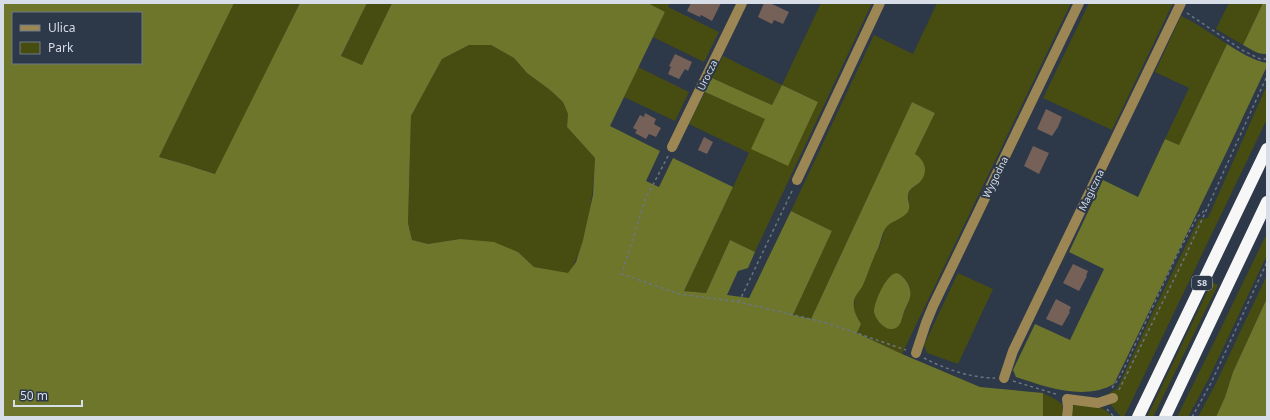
<svg xmlns="http://www.w3.org/2000/svg" width="1270" height="420" font-family="'Noto Sans',sans-serif">
<rect width="100%" height="100%" fill="#2d3848"/>
<g fill="#474d10" fill-rule="evenodd">
<polygon points="234,3 300,3 216,174 184,164 159,157"/>
<polygon points="367,3 392,3 362,65 341,57"/>
<polygon points="648,3 670,3 668,7 719,32 704,62 653,37 665,12"/>
<polygon points="821,3 872,3 755,252 730,240 706,293 684,291 749,153 689,124 705,92 766,119 818,102 782,85 772,105 712,78 723,56 782,85"/>
<path d="M937,3H1071L902,354L857,333L861,324L856,316L854,309L855,297L863,284L874,255L879,248L885,229L889,224L902,217L909,203L908,195L910,190L919,183L915,154L935,113L912,102L811,319L793,315L832,231L791,211L874,35L913,54ZM896,273C901,275 905,278 908,283C915,297 904,307 902,321L874,313L877,299Z"/>
<polygon points="1089,3 1173,3 1112,130 1043,98"/>
<polygon points="1229,3 1263,3 1243,45 1216,29"/>
<polygon points="1181,16 1193,22 1227,44 1179,145 1165,139 1189,88 1155,72"/>
<path d="M469,45H491L514,58L527,73L550,90L563,102L568,114L567,127L595,158C593,194 589,242 568,274L534,267L518,252L460,239L428,244L412,240L408,223L411,116L442,59Z"/>
<polygon points="638,67 689,92 675,121 624,97"/>
<path d="M1267,85V119L1124,417H1121C1117,412 1102,398 1111,392C1113,390 1115,390 1117,389L1153,312L1199,219L1208,218Z"/>
<polygon points="1267,233 1267,255 1209,378 1188,417 1177,417 1222,326"/>
<polygon points="958,273 993,289 958,364 927,353 924,345"/>
<polygon points="1267,275 1267,298 1233,372 1225,397 1216,417 1198,417 1217,381"/>
<polygon points="1212,282 1218,285 1153,417 1147,417"/>
<polygon points="1043,393 1055,399 1062,404 1063,417 1043,417"/>
<path d="M1076,404C1090,405 1103,404 1112,417H1070L1072,407Z"/>
</g>
<g fill="#6d762b" fill-rule="evenodd">
<path d="M3,3H234L159,157L184,164L215,174L300,3H367L341,56L362,65L392,3H648L665,12L610,126L660,151L646,181L659,187L673,158L733,187L684,291L706,293L730,240L755,252L748,268L738,271L727,295L749,298L791,211L832,231L793,315L811,319L912,102L935,113L915,154C925,160 929,172 920,182C916,186 909,188 908,195C907,201 912,207 907,213C901,220 890,221 885,229C882,234 881,240 879,246C878,250 875,253 874,257C870,266 867,276 863,285C860,291 855,295 854,301C853,310 856,316 861,324L857,333L902,354L980,387L1043,393V417H3ZM13,13H141V63H13ZM469,45H491L514,58L527,73L550,90L563,102L568,114L567,127L595,158L593,195L583,240L576,262L568,273L534,267L518,252L494,242L460,239L428,244L412,240L408,223L411,116L442,59Z"/>
<path d="M1263,3H1267V54C1258,55 1251,49 1243,45Z"/>
<path d="M1227,44C1240,52 1252,60 1267,63V66L1227,151L1114,384C1084,401 1046,387 1016,377L1013,370L1035,324L1070,340L1104,269L1069,252L1103,180L1138,197L1165,139L1179,145Z"/>
<polygon points="712,78 772,105 782,85 818,102 788,166 751,149 765,119 705,92"/>
<path d="M896,273C901,274 904,278 907,282C914,295 909,300 904,312C902,318 901,330 890,329C887,329 885,327 882,325C879,322 875,317 874,312C874,302 886,275 896,273Z"/>
<polygon points="1267,298 1267,417 1216,417 1225,397 1233,372"/>
</g>
<g fill="#766158">
<polygon points="691,3 721,3 712,21 701,15 700,17 687,11"/>
<polygon points="764,3 770,3 789,12 783,24 774,20 772,24 758,17"/>
<polygon points="675,54 692,62 688,71 685,69 679,79 668,74 671,67 669,66"/>
<polygon points="1046,109 1062,117 1058,127 1052,136 1037,129"/>
<polygon points="645,113 656,119 654,124 661,128 656,137 649,134 646,139 635,133 637,130 633,128 640,115 644,117"/>
<polygon points="704,137 713,142 707,154 698,150"/>
<polygon points="1033,146 1049,153 1039,174 1024,166"/>
<polygon points="1073,264 1088,271 1086,276 1087,276 1079,291 1063,283"/>
<polygon points="1056,299 1071,307 1069,311 1070,312 1062,326 1046,319"/>
</g>
<g fill="none" stroke-linecap="round" stroke-linejoin="round">
<g stroke="#6b7583" stroke-width="1.5" stroke-dasharray="3 3" stroke-linecap="butt">
<polyline points="1187,13 1242,50 1260,59 1267,59"/>
<polyline points="668,156 645,200 622,274 679,294 739,302 827,323 906,350"/>
<polyline points="739,302 793,189"/>
<path d="M924,358C945,369 971,378 995,378"/>
<polyline points="1013,381 1059,395"/>
<polyline points="1112,388 1121,375 1177,255 1197,217 1204,211"/>
<polyline points="1119,390 1185,257 1267,76"/>
<polyline points="1107,409 1114,417"/>
<polyline points="1192,417 1211,383 1267,262"/>
</g>
<g stroke="#9b8654" stroke-width="10">
<polyline points="672,147 742,3"/>
<polyline points="797,180 880,3"/>
<polyline points="916,353 926,323 933,306 1079,3"/>
<polyline points="1004,378 1013,351 1181,3"/>
<polyline points="1067,417 1068,407 1067,399 1098,403 1113,398"/>
</g>
<g stroke="#f7f7f7" stroke-width="12">
<polyline points="1138,417 1267,149"/>
<polyline points="1165,417 1267,202"/>
</g>
</g>
<g text-anchor="middle" stroke-width="4" stroke-linejoin="round" paint-order="stroke">
<rect fill="#2d3848" stroke="#a4acb8" stroke-width="1" x="1192" y="276" width="20" height="14" rx="3"/>
<g font-size="9" font-weight="bold" fill="#d7dee8">
<text x="1202" y="286">S8</text>
</g>
<g font-size="10" fill="#d7dee8" stroke="#2d3848">
<text transform="translate(707 75) rotate(-64)" y="4">Urocza</text>
<text transform="translate(995 177) rotate(-64)" y="4">Wygodna</text>
<text transform="translate(1091 190) rotate(-64)" y="4">Magiczna</text>
</g>
</g>
<rect width="1270" height="420" fill="none" stroke="#d7dee8" stroke-width="8"/>
<rect x="12" y="12" width="130" height="52" fill="#2d3848" stroke="#717a88"/>
<rect x="20" y="25" width="20" height="6" fill="#9b8654" stroke="#717a88"/>
<text x="48" y="32" font-size="12" fill="#d7dee8">Ulica</text>
<rect x="20" y="42" width="20" height="12" fill="#474d10" stroke="#717a88"/>
<text x="48" y="52" font-size="12" fill="#d7dee8">Park</text>
<path d="M14 400v6h68v-6" fill="none" stroke="#d7dee8" stroke-width="2"/>
<text x="20" y="400" font-size="12" fill="#d7dee8" stroke="#2d3848" stroke-width="3" paint-order="stroke">50 m</text>
</svg>
